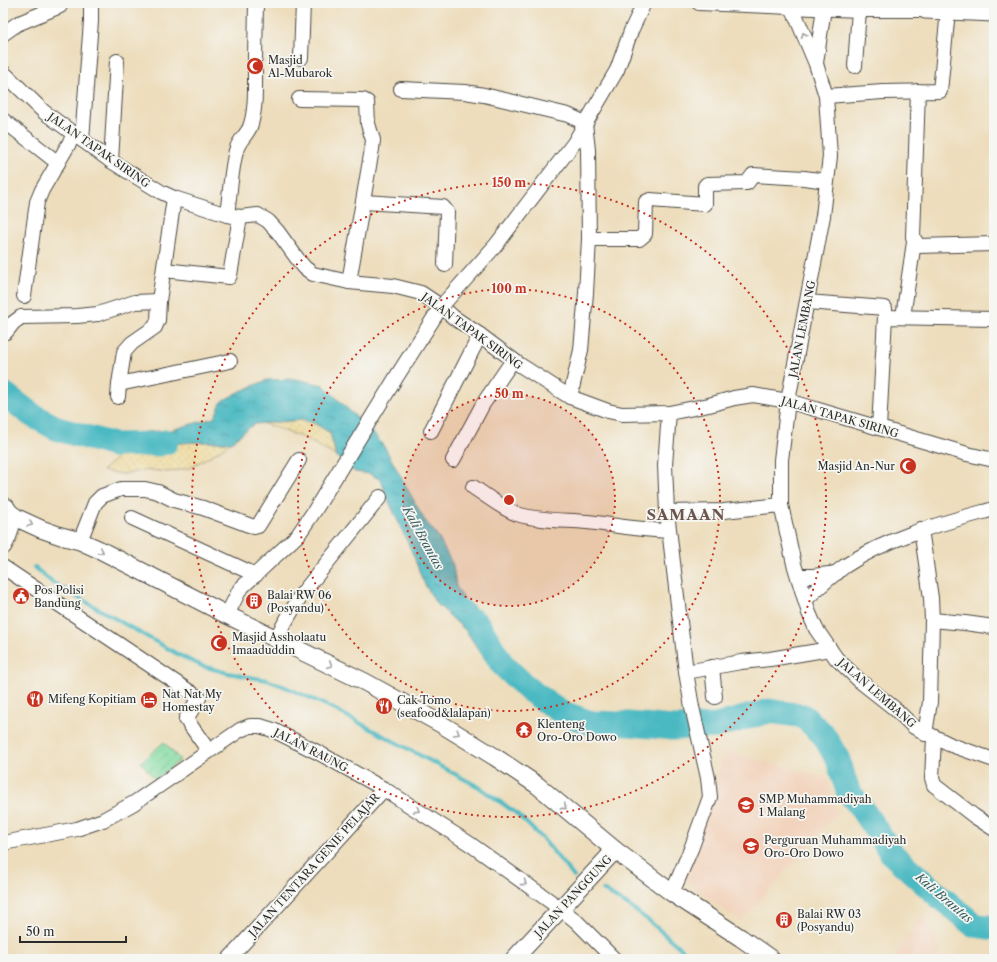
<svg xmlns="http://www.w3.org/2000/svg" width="997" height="962" font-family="'Libre Caslon Text',serif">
<defs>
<pattern id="sand-dots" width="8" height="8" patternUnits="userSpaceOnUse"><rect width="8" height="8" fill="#eeda9e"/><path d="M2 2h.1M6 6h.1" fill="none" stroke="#cb8" stroke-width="1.8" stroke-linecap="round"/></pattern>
<pattern id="garden-furrows" width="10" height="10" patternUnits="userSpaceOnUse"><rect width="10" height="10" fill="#82dba0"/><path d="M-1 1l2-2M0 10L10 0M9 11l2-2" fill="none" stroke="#70bc8a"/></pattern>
<pattern id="water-ripples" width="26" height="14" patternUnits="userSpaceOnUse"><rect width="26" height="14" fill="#4bb9c2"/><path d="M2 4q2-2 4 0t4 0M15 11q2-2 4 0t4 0" fill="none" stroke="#3f979e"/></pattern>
</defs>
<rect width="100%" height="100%" fill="#f6f6f2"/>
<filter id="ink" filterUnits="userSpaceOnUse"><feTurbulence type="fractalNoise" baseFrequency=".025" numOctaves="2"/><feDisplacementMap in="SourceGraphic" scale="8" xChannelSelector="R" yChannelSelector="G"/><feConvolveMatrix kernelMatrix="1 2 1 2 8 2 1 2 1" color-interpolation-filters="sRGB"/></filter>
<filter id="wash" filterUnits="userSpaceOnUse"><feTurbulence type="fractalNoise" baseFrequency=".012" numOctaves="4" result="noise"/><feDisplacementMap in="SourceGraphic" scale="16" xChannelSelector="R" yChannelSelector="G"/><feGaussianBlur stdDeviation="0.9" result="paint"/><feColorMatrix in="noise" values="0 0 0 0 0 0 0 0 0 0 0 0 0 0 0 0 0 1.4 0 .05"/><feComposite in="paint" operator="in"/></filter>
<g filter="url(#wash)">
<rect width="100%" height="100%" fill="#edddbc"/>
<g fill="#f2d4be">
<polygon points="724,751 827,778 837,813 741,922 683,879 714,792"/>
<polygon points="923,914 940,951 936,959 894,959 898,950"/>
</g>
<g fill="url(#sand-dots)" stroke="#8c8264">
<polygon points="301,420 314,423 330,433 336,456 304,438 262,423"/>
<polygon points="202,442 231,442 222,449 190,468 168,472 150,470 123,474 102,471 118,457 133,451 155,451 178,443"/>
</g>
<polygon fill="url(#garden-furrows)" stroke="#568366" points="164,742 180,760 156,779 154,778 141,762"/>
<polygon fill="url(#water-ripples)" stroke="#3b7276" points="296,379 323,385 374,434 385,448 424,519 437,535 453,565 456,586 464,599 470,603 501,641 485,659 466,631 435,602 422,579 413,554 386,495 381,480 370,474 355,472 336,456 330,433 314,423 301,420 254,424 231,442 200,442 178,443 155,451 133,451 134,436 135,433 171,430 214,418 222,401 241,391 267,380"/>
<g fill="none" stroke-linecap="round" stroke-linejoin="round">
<g stroke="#4bb9c2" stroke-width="4">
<polyline points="34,567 53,583 179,655 202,666 228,673 267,680 283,686 328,706 479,787 516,813 543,839 574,877"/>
<polyline points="603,890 629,906 648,920 693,959"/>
</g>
<g stroke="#4bb9c2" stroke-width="25">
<polyline points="3,393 32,415 58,429 114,445 158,444 166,442"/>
<polyline points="474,621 479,626 502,664 529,690 563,713 591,723 629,724 674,728 716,726 769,711 803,716 823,734 838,760 848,791 859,805 893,855 939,896 974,925 994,928"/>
</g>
</g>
</g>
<g filter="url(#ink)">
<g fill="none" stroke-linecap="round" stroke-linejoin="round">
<g stroke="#484641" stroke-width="16">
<g id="minor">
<polyline points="699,3 859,10 925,10"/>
<polyline points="792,7 816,64 826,96 830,156 823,216 788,401 781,460 781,505 794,564 809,613 816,629 836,658 861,682 894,708 914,727 951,745 994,760"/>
<polyline points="3,34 17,24 60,6"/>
<polyline points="255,58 256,3"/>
<polyline points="301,58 303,3"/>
<polyline points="816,63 824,8"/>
<polyline points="855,66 859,10"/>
<polyline points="3,72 44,112 111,161 161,192 174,198 227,215 240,217 258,215 268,221 278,232 299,261 305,268 313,274 349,282 393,286 421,293 442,307 453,317 480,335 520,365 570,397 608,411 622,414 669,413 709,405 734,398 753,395 788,401 967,454 994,460"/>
<polyline points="401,89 465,92 484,95 568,115 585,123 588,150 589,239 586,293 581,350 570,397"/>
<polyline points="918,91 913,237 918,246 994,244"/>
<polyline points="826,96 883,92 940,91 948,11"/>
<polyline points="299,99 363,100 367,102 368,124 373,140 372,149 349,282"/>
<polyline points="3,120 58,163"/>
<polyline points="82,140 91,21 91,3"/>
<polyline points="111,161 117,61"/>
<polyline points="364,202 443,207 447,212 445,265"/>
<path d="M227,215C230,193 231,171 236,151C238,141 246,136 250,127C256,110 255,89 255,72"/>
<polyline points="589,239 639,239 645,234 646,202 650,200 705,204 705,186 707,184 747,183 753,175 804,178 827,181"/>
<polyline points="164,270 229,277 230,275 240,217"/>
<polyline points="24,296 37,202 42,190 74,135"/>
<polyline points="446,301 496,245 574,143 617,70 631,31 644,3"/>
<polyline points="807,302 885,308 885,317"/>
<polyline points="903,317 914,242"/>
<polyline points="6,332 13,323 21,317 77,316 98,314 135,302 159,301"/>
<polyline points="119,384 230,361"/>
<polyline points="118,397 119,384 124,352 132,343 155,327 158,320 159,301 174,198"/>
<polyline points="669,413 665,465 667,512 686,672 692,707 708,778 710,797 691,849 672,893"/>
<polyline points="879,428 885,317 994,319"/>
<polyline points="431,431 480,335"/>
<polyline points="453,460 483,404 513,360"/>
<path d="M473,487C487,496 501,508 517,514C539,521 564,520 587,522C614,525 641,530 669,531"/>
<polyline points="667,512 724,511 781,505"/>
<polyline points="132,518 256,575"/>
<polyline points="921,529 931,598 932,620 930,702 925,734"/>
<polyline points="80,541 95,503 102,496 121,489 145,489 158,492 174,500 203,508 254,527 258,526 299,460"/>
<polyline points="3,567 199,698 186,719 208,750"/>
<polyline points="798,576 813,576 837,573"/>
<path d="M805,600C818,588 831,576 845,566C890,536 943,523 994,509"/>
<polyline points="227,615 240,589 298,535 315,510 397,376 437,313"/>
<polyline points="932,620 965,623 994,627"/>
<polyline points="276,638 301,595 380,497"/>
<polyline points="712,667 715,697"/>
<polyline points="686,672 741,662 770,659 830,649"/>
<polyline points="934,738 932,778 934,785 974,816 994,829"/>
<polyline points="3,843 77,829 103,820 134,803 240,730 250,726 260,726 273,730 319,753 384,789 470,844 561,909 576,921 614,959"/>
<polyline points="229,959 384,789"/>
</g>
</g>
<g stroke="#484641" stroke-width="19">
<g id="major">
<polyline points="926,3 925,10 994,13"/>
<polyline points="9,512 17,518 41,529 61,536 80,541 100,550 227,615 365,682 441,724 495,757 537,785 615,850 672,893 741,938 771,959"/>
<path d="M3,546C10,533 15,521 6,507"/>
<polyline points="514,959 615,850"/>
</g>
</g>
<use href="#minor" stroke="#fff" stroke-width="14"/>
<use href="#major" stroke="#fff" stroke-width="17"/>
<g stroke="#484641" stroke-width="16" stroke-linecap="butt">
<polyline id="minor-bridge" points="437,313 446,301"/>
</g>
<use href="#minor-bridge" stroke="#fff" stroke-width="14"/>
</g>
<defs><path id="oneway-chevron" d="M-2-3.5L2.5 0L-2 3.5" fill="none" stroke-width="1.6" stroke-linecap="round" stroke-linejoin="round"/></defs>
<g stroke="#a0a0a0">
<use href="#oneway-chevron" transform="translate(804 35) rotate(-113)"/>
<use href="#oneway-chevron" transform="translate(30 524) rotate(23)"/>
<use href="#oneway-chevron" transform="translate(101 551) rotate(26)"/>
<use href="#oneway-chevron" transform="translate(330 665) rotate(25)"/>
<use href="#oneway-chevron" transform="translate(457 733) rotate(31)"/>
<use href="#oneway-chevron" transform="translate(564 807) rotate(40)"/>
<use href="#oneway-chevron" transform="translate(417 810) rotate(32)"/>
<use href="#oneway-chevron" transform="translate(524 883) rotate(36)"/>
</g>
</g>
<circle cx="509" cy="500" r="106" fill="#c8321e" fill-opacity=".12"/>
<g fill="none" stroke="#c8321e" stroke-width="2" stroke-dasharray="2 4">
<circle cx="509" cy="500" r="106"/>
<circle cx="509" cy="500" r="211"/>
<circle cx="509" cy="500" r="317"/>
</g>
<defs>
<g id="mosque-disc" transform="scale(0.9)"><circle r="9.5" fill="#c8321e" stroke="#f6f6f2"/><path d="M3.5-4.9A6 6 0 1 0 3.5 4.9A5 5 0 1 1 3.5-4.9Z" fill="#fff"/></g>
<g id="civic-disc" transform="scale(0.9)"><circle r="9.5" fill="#c8321e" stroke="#f6f6f2"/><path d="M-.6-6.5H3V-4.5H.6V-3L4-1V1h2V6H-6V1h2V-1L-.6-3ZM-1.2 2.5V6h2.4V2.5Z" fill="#fff"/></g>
<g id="building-disc" transform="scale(0.9)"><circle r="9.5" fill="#c8321e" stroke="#f6f6f2"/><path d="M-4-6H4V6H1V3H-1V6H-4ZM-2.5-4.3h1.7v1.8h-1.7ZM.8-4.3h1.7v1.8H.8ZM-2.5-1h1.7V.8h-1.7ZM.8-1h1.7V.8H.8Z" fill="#fff"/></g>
<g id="restaurant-disc" transform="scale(0.9)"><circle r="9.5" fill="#c8321e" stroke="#f6f6f2"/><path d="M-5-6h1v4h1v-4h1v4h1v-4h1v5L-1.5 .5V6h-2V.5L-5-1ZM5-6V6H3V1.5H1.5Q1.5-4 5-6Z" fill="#fff"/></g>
<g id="hotel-disc" transform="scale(0.9)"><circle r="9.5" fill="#c8321e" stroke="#f6f6f2"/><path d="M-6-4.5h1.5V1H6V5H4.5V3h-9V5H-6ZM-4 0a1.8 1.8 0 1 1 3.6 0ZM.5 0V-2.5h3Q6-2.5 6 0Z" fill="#fff"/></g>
<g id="temple-disc" transform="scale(0.9)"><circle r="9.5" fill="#c8321e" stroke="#f6f6f2"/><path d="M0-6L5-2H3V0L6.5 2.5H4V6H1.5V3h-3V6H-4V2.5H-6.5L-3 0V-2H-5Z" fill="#fff"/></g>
<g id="school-disc" transform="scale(0.9)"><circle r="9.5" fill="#c8321e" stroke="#f6f6f2"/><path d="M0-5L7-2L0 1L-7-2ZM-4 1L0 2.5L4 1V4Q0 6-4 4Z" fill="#fff"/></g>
</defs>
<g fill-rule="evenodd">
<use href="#mosque-disc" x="255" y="66"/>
<use href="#mosque-disc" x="908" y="466"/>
<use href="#civic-disc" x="21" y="596"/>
<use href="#building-disc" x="254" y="601"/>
<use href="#mosque-disc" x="219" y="643"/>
<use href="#restaurant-disc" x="35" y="699"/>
<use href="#hotel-disc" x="149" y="700"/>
<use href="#restaurant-disc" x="384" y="706"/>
<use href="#temple-disc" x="524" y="730"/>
<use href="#school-disc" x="746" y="805"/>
<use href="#school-disc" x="751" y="846"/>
<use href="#building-disc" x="784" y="920"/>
</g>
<g text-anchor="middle" stroke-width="3.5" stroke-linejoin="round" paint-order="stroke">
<g font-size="11" fill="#2b2b2b" stroke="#f6f6f2" text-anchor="start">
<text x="268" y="64">Masjid<tspan x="268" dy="13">Al-Mubarok</tspan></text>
<text x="895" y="470" text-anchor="end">Masjid An-Nur</text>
<text x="34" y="594">Pos Polisi<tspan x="34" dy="13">Bandung</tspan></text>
<text x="267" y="599">Balai RW 06<tspan x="267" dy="13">(Posyandu)</tspan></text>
<text x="232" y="641">Masjid Assholaatu<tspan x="232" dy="13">Imaaduddin</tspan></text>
<text x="162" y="698">Nat Nat My<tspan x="162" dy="13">Homestay</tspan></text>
<text x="48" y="703">Mifeng Kopitiam</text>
<text x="397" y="704">Cak Tomo<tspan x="397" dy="13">(seafood&amp;lalapan)</tspan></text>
<text x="537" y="728">Klenteng<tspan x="537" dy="13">Oro-Oro Dowo</tspan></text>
<text x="759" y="803">SMP Muhammadiyah<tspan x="759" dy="13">1 Malang</tspan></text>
<text x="764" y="844">Perguruan Muhammadiyah<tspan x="764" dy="13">Oro-Oro Dowo</tspan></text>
<text x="797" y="918">Balai RW 03<tspan x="797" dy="13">(Posyandu)</tspan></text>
</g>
<g font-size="11" fill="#2b2b2b" stroke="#f6f6f2">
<text transform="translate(99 150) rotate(35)" y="4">JALAN TAPAK SIRING</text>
<text transform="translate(802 329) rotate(-79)" y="4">JALAN LEMBANG</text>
<text transform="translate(472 331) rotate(36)" y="4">JALAN TAPAK SIRING</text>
<text transform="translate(840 417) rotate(16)" y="4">JALAN TAPAK SIRING</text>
<text transform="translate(877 693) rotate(41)" y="4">JALAN LEMBANG</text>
<text transform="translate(311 750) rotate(27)" y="4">JALAN RAUNG</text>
<text transform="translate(314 865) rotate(-48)" y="4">JALAN TENTARA GENIE PELAJAR</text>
<text transform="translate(573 896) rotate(-47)" y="4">JALAN PANGGUNG</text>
</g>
<g font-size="12" font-style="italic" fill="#365d60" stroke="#f6f6f2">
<text transform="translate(423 538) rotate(61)" y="4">Kali Brantas</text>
<text transform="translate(944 898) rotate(40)" y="4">Kali Brantas</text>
</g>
<g font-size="15" font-weight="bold" letter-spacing="1" fill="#6b554e" stroke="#f6f6f2">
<text x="686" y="520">SAMAAN</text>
</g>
</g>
<circle cx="509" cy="500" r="6" fill="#c8321e" stroke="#f6f6f2" stroke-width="2"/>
<g font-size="12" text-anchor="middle" font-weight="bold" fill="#c8321e" stroke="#f6f6f2" stroke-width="3.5" stroke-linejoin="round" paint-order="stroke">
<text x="509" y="187">150 m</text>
<text x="509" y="293">100 m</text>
<text x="509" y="398">50 m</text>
</g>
<rect width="997" height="962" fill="none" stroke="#f6f6f2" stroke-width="16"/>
<path d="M20 936v6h106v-6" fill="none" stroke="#2b2b2b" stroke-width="2"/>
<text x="26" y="936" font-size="12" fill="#2b2b2b" stroke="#f6f6f2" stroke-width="3" paint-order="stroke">50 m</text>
</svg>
